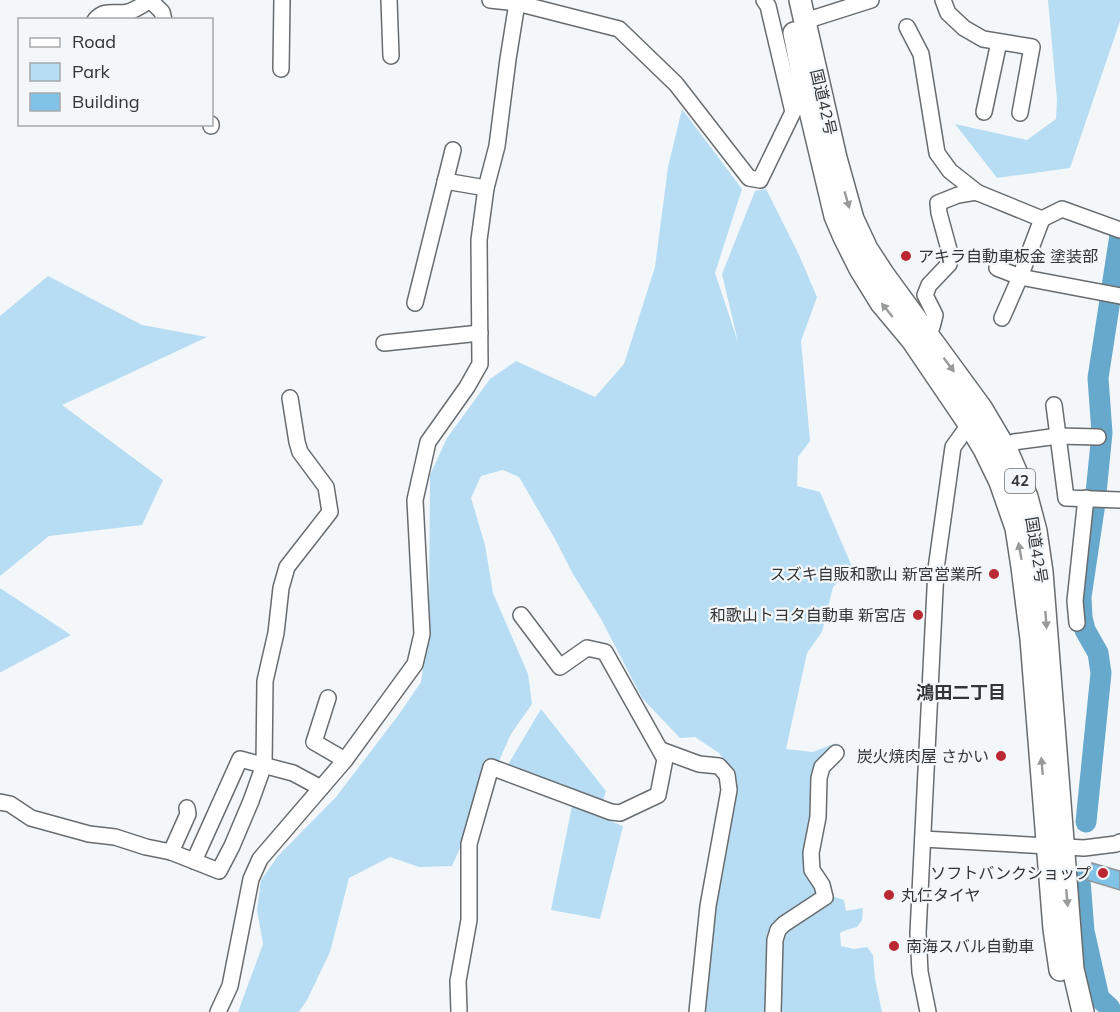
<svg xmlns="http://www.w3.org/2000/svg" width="1120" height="1012" font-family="Mulish,'Noto Sans JP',sans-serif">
<rect width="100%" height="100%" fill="#f3f7f9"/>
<g fill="#b7ddf4">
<polygon points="1048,0 1120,0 1120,21 1070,168 997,178 955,124 1027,140 1056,119 1057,100"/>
<polygon points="682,109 742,189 715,273 738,342 722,274 755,191 766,189 799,255 817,297 801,341 810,441 798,457 797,486 820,492 853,569 833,587 822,632 807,653 786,749 813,752 836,743 822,757 811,861 829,895 844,900 846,911 863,908 862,920 857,927 846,930 840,933 841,946 854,949 867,947 873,955 875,979 882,1012 702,1012 707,960 731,818 732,771 719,753 695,737 680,738 642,698 601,619 573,574 555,539 519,477 503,470 481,476 471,498 485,545 493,593 528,674 532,704 511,734 452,866 419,867 390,857 349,878 330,952 307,1000 299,1012 238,1012 263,944 257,910 261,880 278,856 336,797 400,713 421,682 429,628 430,475 447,438 490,379 516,361 595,397 624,364 655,267 668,167"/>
<polygon points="48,276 142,325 207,337 62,405 163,480 142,525 49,536 0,576 0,316"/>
<polygon points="0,588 71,635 1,672 0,672"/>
<polygon points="541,709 606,791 602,804 506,768"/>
<polygon points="572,806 623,826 600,919 551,910"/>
</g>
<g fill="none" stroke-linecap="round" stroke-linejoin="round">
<g stroke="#67a9cc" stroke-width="21">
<polyline points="1086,822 1101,673 1098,653 1085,630 1082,617 1081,597 1095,503 1102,433 1098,378 1120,235"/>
<polyline points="1080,880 1084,931 1099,998 1109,1007 1112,1012"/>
</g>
</g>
<polygon fill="#81c3e7" stroke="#919597" stroke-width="1.5" points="1092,863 1120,871 1120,890 1087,880"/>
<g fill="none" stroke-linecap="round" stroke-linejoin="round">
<g stroke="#686c6e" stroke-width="18">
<g id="minor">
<polyline points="150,0 162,12 164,20"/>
<polyline points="389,0 391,56"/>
<polyline points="490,0 517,3 619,29 676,84 749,178 760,180 793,112 768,6 764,0"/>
<polyline points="943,0 948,13 964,28 983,39 1032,47 1020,113"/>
<path d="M95,20C106,8 115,15 128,12C136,10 143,4 151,0"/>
<polyline points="805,21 871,0"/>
<polyline points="907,27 921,54 937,153 950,171 978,193"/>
<polyline points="281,69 282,0"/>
<polyline points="984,112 999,42"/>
<polyline points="211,124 211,126"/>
<polyline points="445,181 486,188"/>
<polyline points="1042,219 1062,209 1120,230"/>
<polyline points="997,268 1020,277 1002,318"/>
<polyline points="415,303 453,150"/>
<polyline points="920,335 932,327 935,315 925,295 929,285 949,264 951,257 939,213 938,203 958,195 976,192 1042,219 1020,277 1120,296"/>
<polyline points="384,343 480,333"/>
<polyline points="1054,405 1066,498 1120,500"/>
<polyline points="1014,442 1058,436 1098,437"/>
<polyline points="1077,623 1075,601 1086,498"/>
<polyline points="328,698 314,742 345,760"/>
<polyline points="661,750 699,764 719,766 727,775 729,790 708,906 697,1012"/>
<polyline points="0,802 10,804 31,818 89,834 115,837 146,847 171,852"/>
<polyline points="187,808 188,814 171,852 219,871 232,846 251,801 264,765 265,681 276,633 281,588 287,567 330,512 326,487 300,452 297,442 290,398"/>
<polyline points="923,839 1084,848 1116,844 1120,842"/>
<polyline points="194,861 240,759 293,773 321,788"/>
<polyline points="218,1012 230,986 251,879 260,859 345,760 415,664 422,634 415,500 428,442 467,387 480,364 479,240 486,188 497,146 508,59 517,3"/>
<polyline points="459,1012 458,981 469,920 469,844 491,767 611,812 620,813 658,795 665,759 605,652 587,648 560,667 521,615"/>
<polyline points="773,1012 775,940 778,930 784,924 825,897 822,885 812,870 811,853 818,817 819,778 822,767 836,753"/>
<polyline points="928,1012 920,972 918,933 936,569 953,447 974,418"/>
</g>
</g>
<g stroke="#686c6e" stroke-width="24">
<g id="highway">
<polyline points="800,0 836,158 853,219 867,249 884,275 982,409 1008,453 1027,497 1036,531 1042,572 1073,969 1083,1012"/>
<polyline points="794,33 806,94 825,174 835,216 844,237 860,269 881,303 912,340 969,424 984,449 1000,482 1016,528 1022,567 1031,639 1054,929 1060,970"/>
</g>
</g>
<use href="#minor" stroke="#fff" stroke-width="15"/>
<use href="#highway" stroke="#fff" stroke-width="21"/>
</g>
<defs><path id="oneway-solid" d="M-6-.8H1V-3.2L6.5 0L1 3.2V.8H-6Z" transform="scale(1.5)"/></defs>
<g fill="#999a9a">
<use href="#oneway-solid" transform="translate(847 200) rotate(74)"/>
<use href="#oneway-solid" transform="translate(887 310) rotate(-129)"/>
<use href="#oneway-solid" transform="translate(949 365) rotate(53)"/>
<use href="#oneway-solid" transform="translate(1020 551) rotate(-100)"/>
<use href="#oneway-solid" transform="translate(1046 620) rotate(86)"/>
<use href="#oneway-solid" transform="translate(1042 766) rotate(-95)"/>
<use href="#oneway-solid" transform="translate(1067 898) rotate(85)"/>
</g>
<g fill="#ba2932" stroke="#f3f7f9" stroke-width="2">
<circle cx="906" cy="256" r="6"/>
<circle cx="994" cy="574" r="6"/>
<circle cx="918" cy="615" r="6"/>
<circle cx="1001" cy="756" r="6"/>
<circle cx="1103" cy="873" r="6"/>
<circle cx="889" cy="895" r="6"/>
<circle cx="894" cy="946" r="6"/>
</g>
<g text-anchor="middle" stroke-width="4.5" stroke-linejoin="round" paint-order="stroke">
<rect fill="#f3f7f9" stroke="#6d6f70" stroke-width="1.5" x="1005" y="469" width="30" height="24" rx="4.5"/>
<g font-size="15" font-weight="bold" fill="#333536">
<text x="1020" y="486">42</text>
</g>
<g font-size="16" fill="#333536" stroke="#f3f7f9">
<text transform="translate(824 102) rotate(77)" y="6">国道42号</text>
<text transform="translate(1037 550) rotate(81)" y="6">国道42号</text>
</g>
<g font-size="16" fill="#333536" stroke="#f3f7f9" text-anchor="end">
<text x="918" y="262" text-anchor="start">アキラ自動車板金 塗装部</text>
<text x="982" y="580">スズキ自販和歌山 新宮営業所</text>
<text x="906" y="621">和歌山トヨタ自動車 新宮店</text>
<text x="989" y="762">炭火焼肉屋 さかい</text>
<text x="1091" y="879">ソフトバンクショップ</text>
<text x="901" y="901" text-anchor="start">丸仁タイヤ</text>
<text x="906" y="952" text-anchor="start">南海スバル自動車</text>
</g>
<g font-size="18" font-weight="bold" fill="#333536" stroke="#f3f7f9">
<text x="961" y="699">鴻田二丁目</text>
</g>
</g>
<rect x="18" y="18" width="195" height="108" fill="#f3f7f9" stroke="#a6a9ab" stroke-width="1.5"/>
<rect x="30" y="38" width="30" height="9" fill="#ffffff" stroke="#a6a9ab" stroke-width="1.5"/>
<text x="72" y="48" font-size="18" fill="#333536">Road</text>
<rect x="30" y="63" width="30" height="18" fill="#b7ddf4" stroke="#a6a9ab" stroke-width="1.5"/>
<text x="72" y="78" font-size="18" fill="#333536">Park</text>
<rect x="30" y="93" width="30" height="18" fill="#81c3e7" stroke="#a6a9ab" stroke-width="1.5"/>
<text x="72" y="108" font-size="18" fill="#333536">Building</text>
</svg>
